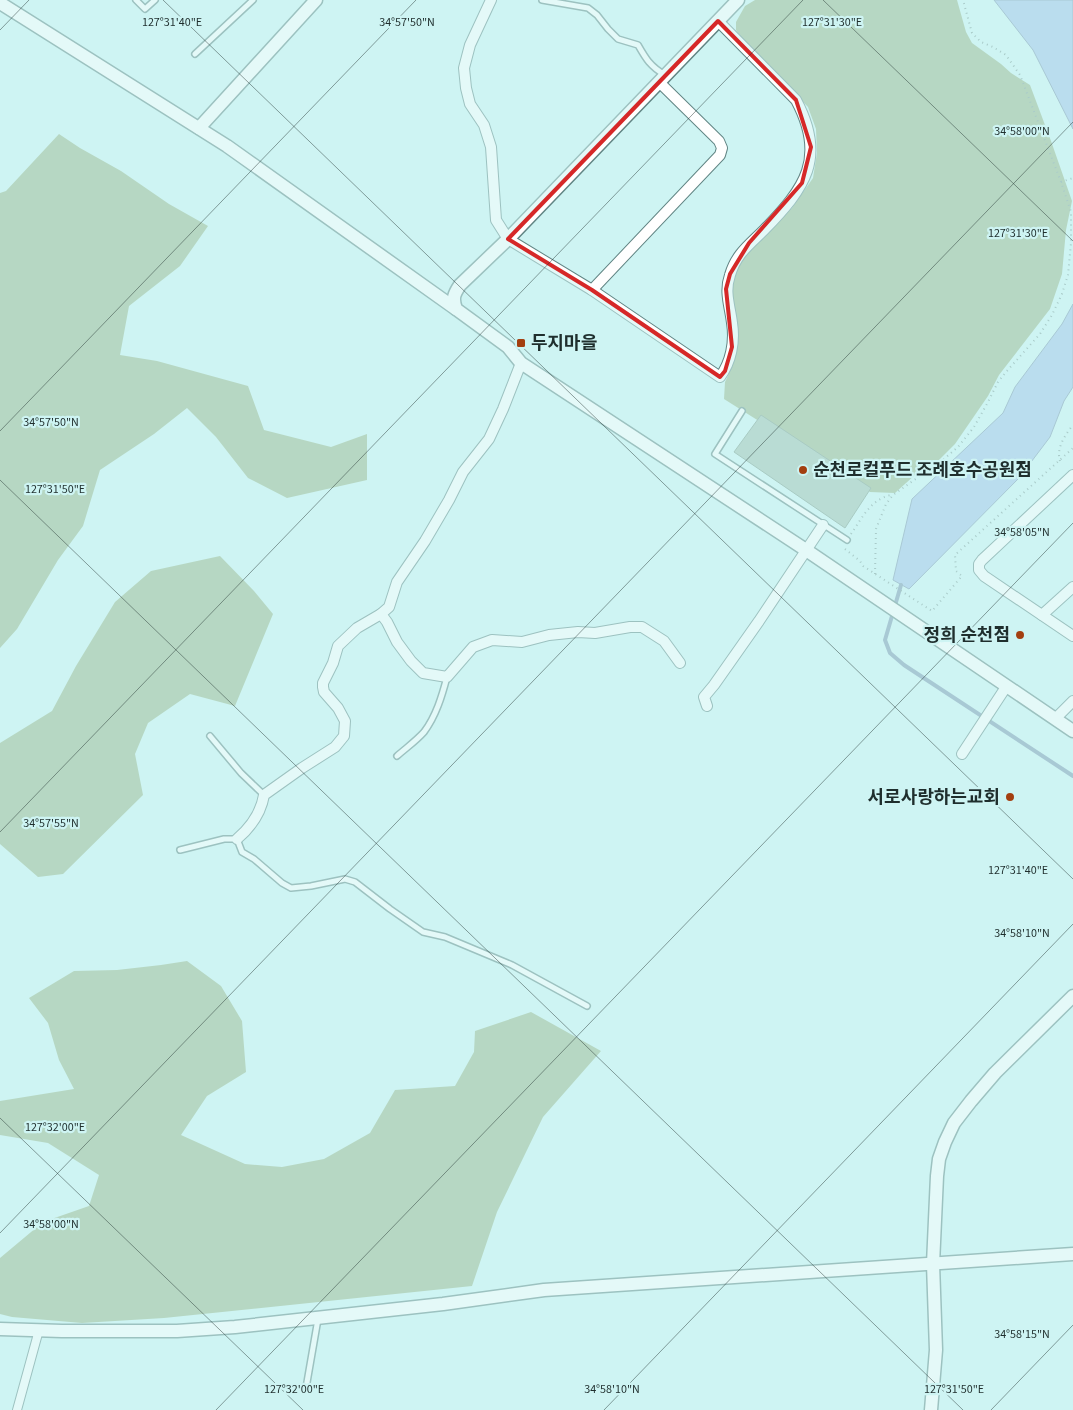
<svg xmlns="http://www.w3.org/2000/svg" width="1073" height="1410" font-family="'Source Sans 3','Noto Sans KR',sans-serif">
<rect width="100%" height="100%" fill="#cef4f3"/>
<g fill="#9ab48a">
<polygon points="755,0 957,0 966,32 972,43 1001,64 1011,73 1030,85 1051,141 1072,201 1066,230 1062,274 1050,309 999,375 988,396 955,444 935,464 918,467 916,474 895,493 870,492 859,484 724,399 725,382 732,367 732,281 740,259 792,208 813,178 817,153 816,129 808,107 747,45 736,30 736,22 745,6"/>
<polygon points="59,134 80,148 121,171 169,204 208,226 180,266 129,306 120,355 157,361 248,386 264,430 331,447 367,434 367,480 287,498 248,478 216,437 187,408 154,434 100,470 83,526 58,560 17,629 0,648 0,193 6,191"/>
<polygon points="220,556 254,591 273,614 235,706 190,694 148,723 135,754 143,795 63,874 38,877 0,844 0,743 52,711 76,666 115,602 151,571"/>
<polygon points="187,961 221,986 242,1021 246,1072 207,1096 181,1135 245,1164 282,1167 324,1159 370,1133 395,1090 455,1086 474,1052 475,1031 531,1012 601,1051 543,1117 497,1212 472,1286 164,1318 82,1323 12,1317 0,1314 0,1258 43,1222 89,1206 99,1175 48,1143 0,1135 0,1101 74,1089 59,1060 48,1023 29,998 74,971 117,970 161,965"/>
</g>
<g fill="#a3c0e8" stroke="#7b94b0">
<polygon points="994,0 1073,0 1073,129 1033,50"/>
<polygon points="1073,304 1073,387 1064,401 1050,437 1019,478 909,589 893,580 912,499 1003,413 1015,387 1062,324"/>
</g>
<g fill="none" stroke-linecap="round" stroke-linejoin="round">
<polyline stroke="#7b94b0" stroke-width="4" points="901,585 885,640 890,653 904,665 1073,776"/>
</g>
<polygon fill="#a0bfb0" stroke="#7b998a" points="761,415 871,488 845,528 734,452"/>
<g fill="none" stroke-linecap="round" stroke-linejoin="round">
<g stroke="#618584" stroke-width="8">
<g id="service">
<polyline points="136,0 145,9 155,0"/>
<path d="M542,0L588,8L597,15L608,29L618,39L638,45C646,59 650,66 665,75"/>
<polyline points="195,54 253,0"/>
<polyline points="742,411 715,454 847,540"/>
<polyline points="210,736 241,773 264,795"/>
<path d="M397,756C406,748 416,741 424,732C436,716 442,696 447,677"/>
<polyline points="180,850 224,839 237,839 242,852 254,859 282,883 291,888 311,886 345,879 355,882 390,909 423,932 445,937 512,965 587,1006"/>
<polyline points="306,1388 318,1319"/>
</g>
</g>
<g stroke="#618584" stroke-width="10">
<polyline id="pedestrian" points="17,1410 39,1330"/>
</g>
<g stroke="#618584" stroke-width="12">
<g id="minor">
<path d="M491,0L470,45L464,68L466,88L470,104L484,125L491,147L496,220L508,239L592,290L720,377C731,362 735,342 732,323C730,306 724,292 730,275C736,254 749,245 764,230C805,188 827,158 796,100L718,21"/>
<polyline points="592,290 720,155 722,148 719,141 659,82"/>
<polyline points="521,363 503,409 489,439 463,472 449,500 425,541 397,582 389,607 381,614 387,622 397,642 411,661 423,673 447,677 473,647 492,640 522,642 549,635 578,632 595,633 630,627 642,627 664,641 680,663"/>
<polyline points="1073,475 982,560 979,564 979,570 984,576 1073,636"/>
<polyline points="1042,615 1073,587"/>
<polyline points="707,706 704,697 714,685 759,621 823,525"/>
<polyline points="1055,719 1073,701"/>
<polyline points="962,754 1006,687"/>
<path d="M237,839C251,827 261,813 264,795L302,768L335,747L344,736L345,721L338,708L324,692L323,687V683L333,663L338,646L357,628L381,614"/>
</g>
</g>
<g stroke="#618584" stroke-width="15">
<g id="tertiary">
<path d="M738,0L508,239L460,285C454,294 452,298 456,309L508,347L521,363L806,550L1073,731"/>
<polyline points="0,3 227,146 456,309"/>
<polyline points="199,128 316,0"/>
<polyline points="0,1329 62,1331 177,1331 235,1327 443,1304 544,1290 1073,1254"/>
<polyline points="931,1410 936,1350 933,1264 937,1176 939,1159 945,1142 954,1123 971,1101 995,1073 1073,996"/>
</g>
</g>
<g stroke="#7d9998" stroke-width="2" stroke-dasharray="1 4" stroke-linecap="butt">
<polyline points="1061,182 1073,178"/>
<path d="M1060,461C1056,448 1065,435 1073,425"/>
<path d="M851,534C862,518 871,499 891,495"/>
<polyline points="845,549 860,561 863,566 932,611 962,576 956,571 955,555 1073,448"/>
<polyline points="875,574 876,529 886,504 893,495 944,459 958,447 974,427 988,402 998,382 1006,372 1040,334 1052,315 1062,294 1068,275 1071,243 1071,212 1061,182 1020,75 1006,55 993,47 981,42 972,33 963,0"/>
</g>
<use href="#service" stroke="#fff" stroke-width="5"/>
<use href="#pedestrian" stroke="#fff" stroke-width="8"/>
<use href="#minor" stroke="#fff" stroke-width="10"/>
<use href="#tertiary" stroke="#fff" stroke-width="12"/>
</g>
<path d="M0 0H1073V1410H0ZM718,21L796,100L811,147L802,183L749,243L730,274L726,289L732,347L725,371L720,377L592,290L508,239Z" fill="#cef4f3" fill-opacity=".55" fill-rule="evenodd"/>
<path fill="none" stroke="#d62828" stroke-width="4" stroke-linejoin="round" d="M718,21L796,100L811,147L802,183L749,243L730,274L726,289L732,347L725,371L720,377L592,290L508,239Z"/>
<path fill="none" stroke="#1f2e2d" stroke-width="1" stroke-opacity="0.45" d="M163,0L1073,879M823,0L1073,241M0,30L29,0M0,431L416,0M0,480L963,1410M0,832L803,0M0,1118L303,1410M0,1233L1073,122M216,1410L1073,523M604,1410L1073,924M991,1410L1073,1325"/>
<g fill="#a33f10" stroke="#cef4f3" stroke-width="2">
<rect x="516" y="338" width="10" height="10" rx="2.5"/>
<circle cx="803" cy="470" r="5"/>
<circle cx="1020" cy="635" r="5"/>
<circle cx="1010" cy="797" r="5"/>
</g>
<g text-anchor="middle" stroke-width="4.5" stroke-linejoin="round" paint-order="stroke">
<g font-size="18" font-weight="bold" fill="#1f2e2d" stroke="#cef4f3" text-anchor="start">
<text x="531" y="349">두지마을</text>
<text x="813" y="476">순천로컬푸드 조례호수공원점</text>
<text x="1010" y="641" text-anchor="end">정희 순천점</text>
<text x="1000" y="803" text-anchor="end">서로사랑하는교회</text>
</g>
</g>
<g font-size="12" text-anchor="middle" fill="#1f2e2d" stroke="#cef4f3" stroke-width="4.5" stroke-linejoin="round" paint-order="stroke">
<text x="832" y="26">127°31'30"E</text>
<text x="172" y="26">127°31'40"E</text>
<text x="407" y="26">34°57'50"N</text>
<text x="1022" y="135">34°58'00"N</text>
<text x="1018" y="237">127°31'30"E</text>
<text x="51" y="426">34°57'50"N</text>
<text x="55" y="493">127°31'50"E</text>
<text x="1022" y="536">34°58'05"N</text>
<text x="51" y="827">34°57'55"N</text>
<text x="1018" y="874">127°31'40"E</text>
<text x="1022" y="937">34°58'10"N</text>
<text x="55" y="1131">127°32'00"E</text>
<text x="51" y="1228">34°58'00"N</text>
<text x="1022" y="1338">34°58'15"N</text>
<text x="612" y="1393">34°58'10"N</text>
<text x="294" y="1393">127°32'00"E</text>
<text x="954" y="1393">127°31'50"E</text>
</g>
</svg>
